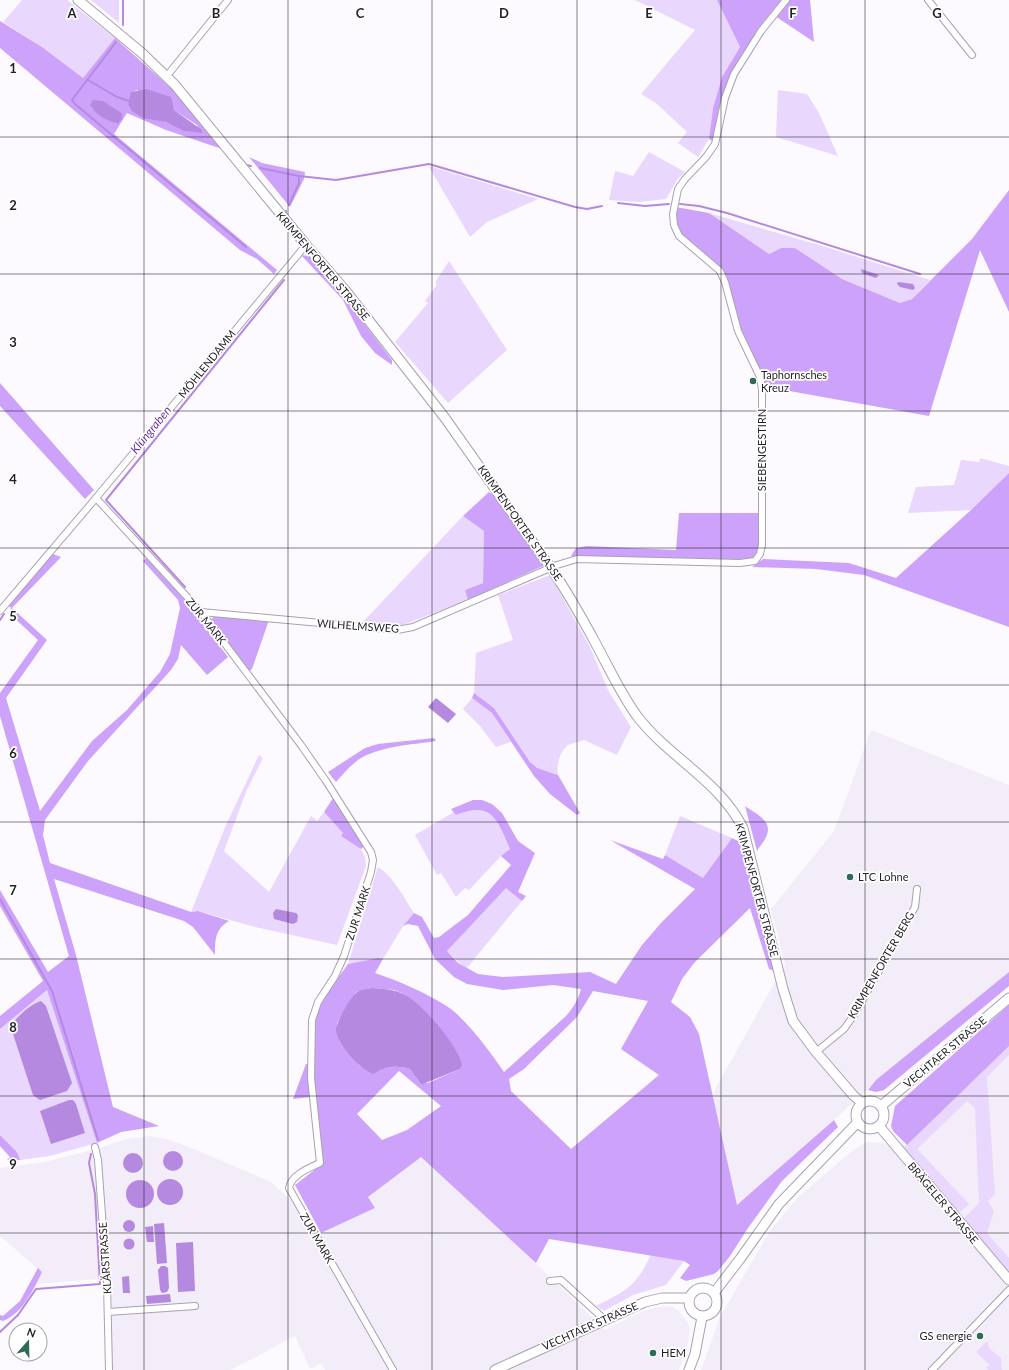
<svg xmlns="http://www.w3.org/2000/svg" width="1009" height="1370" font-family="Lato,sans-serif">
<rect width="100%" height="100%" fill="#fcfafe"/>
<g fill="#f2edf8">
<polygon points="871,730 1009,785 1009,972 876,1080 863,1094 737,1206 712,1095 785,964 771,909 834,831"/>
<polygon points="1009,1046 1009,1370 701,1370 720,1317 770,1231 798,1197 852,1151 867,1142 907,1145"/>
<polygon points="150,1136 166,1139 189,1147 271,1182 295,1204 313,1237 375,1208 368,1197 421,1157 501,1230 605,1330 643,1311 664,1306 673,1307 678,1310 687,1322 690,1329 687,1347 679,1370 325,1370 321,1363 310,1369 295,1336 231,1370 112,1370 112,1304 110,1278 36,1284 42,1272 0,1236 0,1168 45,1162 100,1148 126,1139"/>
</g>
<g fill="#e9d7fe">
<polygon points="22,0 67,0 115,38 83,78 42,47 3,22"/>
<polygon points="91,0 119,0 119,23"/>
<polygon points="635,0 717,0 740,47 722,77 713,108 709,139 698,157 678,143 687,132 656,103 641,94 695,30"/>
<polygon points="778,90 807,94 819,113 838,156 776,137"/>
<polygon points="649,152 685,172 677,180 666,199 639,202 609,200 615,171 633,176"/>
<polygon points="429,167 432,167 538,199 487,222 470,237"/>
<polygon points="709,213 819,245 930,280 912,299 900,303 842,279 795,248 781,248 769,254"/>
<polygon points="449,261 507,350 448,403 395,342 428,303 425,301 436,286 436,281"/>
<polygon points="980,458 1009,466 1009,473 971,510 908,513 916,487 954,485 961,460 979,462"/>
<polygon points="463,516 484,531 483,583 465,590 468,600 403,625 385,626 363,622"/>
<path d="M550,575L590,647L608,690L631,727L617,755L584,740C579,742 573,743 568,745C560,751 556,766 558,775L536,768L530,762L494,708L474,693L476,653L513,640L498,595Z"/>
<polygon points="472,698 492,713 511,742 496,747 479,725 463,709"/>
<path d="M259,755L263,758L246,792L224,851L269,892L311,816L317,821L324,812L343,833L341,836C355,845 366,848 366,866L337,945L255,927L198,911L191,912L226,825Z"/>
<path d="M470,809C498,811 500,826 511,849L501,856L469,890L465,888L456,897L441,873L437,875L415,835L454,812L456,815Z"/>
<polygon points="680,816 732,838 703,878 665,855"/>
<path d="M378,867C395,878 403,897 414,913L403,926L383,959L378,958L348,964Z"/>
<polygon points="506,887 522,901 466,969 447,951"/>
<polygon points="47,990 97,1143 49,1156 20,1160 17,1152 0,1135 0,1029"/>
<polygon points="1009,1046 1009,1055 987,1077 995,1194 988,1201 994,1211 987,1233 1009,1258 1009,1273 963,1222 965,1217 979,1203 975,1108 967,1101 917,1149 969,1204 960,1212 955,1212 902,1150"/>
<path d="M651,1254L684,1261L666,1285L633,1295L604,1311L596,1306C626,1291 637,1286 651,1254Z"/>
<polygon points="987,1341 990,1349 1001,1358 1002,1370 989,1370 986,1368 990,1365 976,1352"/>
</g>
<g fill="#cda2fa" fill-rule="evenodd">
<polygon points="717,0 781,0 757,30 729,79 714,142 709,139 713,108 722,77 740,47"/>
<polygon points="789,0 810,0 814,42 775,16"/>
<path d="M0,21L42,47L83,78L115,38L173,90L222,149L166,130L127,113L114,134L277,270L274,274L257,259L240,250L0,48ZM137,90L173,107L174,110L197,125L199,132C186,132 178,127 166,122C152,117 141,112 128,104L132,92ZM102,101L122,113L120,122L117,124L107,119L91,108Z"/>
<polygon points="249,157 262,163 305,172 304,179 290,207"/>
<polygon points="1009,190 1009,312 980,250 929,416 767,387 740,331 727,281 681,234 676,223 676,207 709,213 769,254 781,248 795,248 842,279 900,303 912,299 972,239"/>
<polygon points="301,255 309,256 352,308 392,360 392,365 375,353 361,336 343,300"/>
<polygon points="0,383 94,490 85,499 0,406"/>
<polygon points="1009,473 1009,627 864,575 816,569 752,567 763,559 849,563 896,578 971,510"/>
<polygon points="489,492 496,497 541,561 543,566 468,600 465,590 483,583 484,531 463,516"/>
<polygon points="679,513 760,513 760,545 758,553 753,559 746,561 571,556 576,548 587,546 676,550"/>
<path d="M53,554L61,557L12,608L47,640L6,698L40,811L92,741L127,710L160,672L170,654L180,608L178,600L143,561L146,558L182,597L228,657L207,675L181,645L178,659L171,670L88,761L45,820L43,835L50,863L191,912L198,911L229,921C215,929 215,940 215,955L193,927L184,921L54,879L76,955L113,1107L159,1126L121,1132L97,1143L47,990L0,1029V1016L43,981L0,906V890L48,972L69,956L0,716V693L38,640L9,613L11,608L8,605Z"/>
<polygon points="215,615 269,620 252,669 249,671 211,620"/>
<polygon points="474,693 494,708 530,762 537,768 558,775 580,813 577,815 550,794 534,776 492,713 472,698"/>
<path d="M434,738L436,741C411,745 379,746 358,760C350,766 343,774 336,782L328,772L365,748L378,744Z"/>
<polygon points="333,798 364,846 361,849 341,836 343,833 324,812"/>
<path d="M473,800H482L492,804L502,813L518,841L535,853L518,892L526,896L522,901L506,888L447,951L458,963L478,974L503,977L590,972L616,984L642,945L661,923L695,889L610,840L663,859L665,855L703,878L732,838L742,843L774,971L769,969L750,908L694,963L682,979L671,1002L690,1017L699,1034L737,1205L834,1120L838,1127L782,1181L748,1228L730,1256L718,1271L714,1274L686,1281L680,1278L690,1265L684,1261L549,1239L536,1263L421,1157L368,1197L375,1208L321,1233L295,1185L322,1164L313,1078L314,1019L326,995L348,964L378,958L383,959L375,973C399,981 424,992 445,1005C465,1017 491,1053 504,1072L566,1016C573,1008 578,1000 581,989L553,985L503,990L467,984L454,977L435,959L418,926L408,924L403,926L414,913L422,917L434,938L439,937L468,915L511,865L501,856L510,849C498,820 491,800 456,815L451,809ZM372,988L394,990L402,993L460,1069L428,1083H420L410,1069C397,1065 385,1066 374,1074L360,1066L340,1042L337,1023L356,992ZM593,991L648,1001L621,1049L659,1075L571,1149L511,1091L509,1079L524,1069L577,1017ZM399,1071L441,1106L407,1130L382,1140L357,1114Z"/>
<path d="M745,806C756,814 774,821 766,837C764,842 760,846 757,851Z"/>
<polygon points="1009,972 1009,986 884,1090 876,1092 868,1090 876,1080"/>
<polygon points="1009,1005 1009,1046 907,1145 893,1131 891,1126 895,1106"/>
<polygon points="306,1064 309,1064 311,1097 293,1099"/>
<polygon points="0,1135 17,1152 20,1160 7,1160 10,1157 0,1146"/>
<path d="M38,1268L42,1272C34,1289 22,1314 3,1321L0,1320V1315L3,1316L20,1301Z"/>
</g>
<g fill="#b489df">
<polygon points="146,89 171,97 174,110 202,130 202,133 184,131 166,122 143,118 132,111 128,104 131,92"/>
<path d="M93,100L103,101L122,113V119L118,124C108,121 95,115 90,105Z"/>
<polygon points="861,269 879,275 876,278 862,273"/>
<polygon points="898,282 913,284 915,288 913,290 900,287 897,284"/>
<polygon points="436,698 456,714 448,723 428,707"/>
<polygon points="276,909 296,913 298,915 297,922 293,924 274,919 273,913"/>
<path d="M372,988C383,989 393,989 403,994C421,1002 458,1045 462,1065L460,1069L423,1084L420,1083L410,1069C397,1065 385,1066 374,1074C361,1071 338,1045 336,1031C335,1024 351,996 357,992C362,989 367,989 372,988Z"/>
<path d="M41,1001L46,1006L72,1083L67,1091L40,1100L33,1095L11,1028C14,1018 31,1004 41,1001Z"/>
<polygon points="69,1100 73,1100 76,1104 85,1133 51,1144 40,1111"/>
<circle cx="173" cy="1161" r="10"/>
<circle cx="133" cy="1163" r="10"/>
<circle cx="170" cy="1192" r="13"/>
<circle cx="140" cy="1194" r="14"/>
<circle cx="129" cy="1226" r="6"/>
<polygon points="164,1223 167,1263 157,1264 154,1224"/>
<polygon points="153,1226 154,1242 147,1242 145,1227"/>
<circle cx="129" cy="1244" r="5.5"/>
<polygon points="193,1242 195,1291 178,1292 176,1243"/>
<polygon points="161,1266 165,1266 168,1268 169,1288 167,1292 162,1293 160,1290 158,1270"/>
<polygon points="129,1276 130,1293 123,1293 122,1277"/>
<polygon points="170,1294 171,1302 147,1304 146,1296"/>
</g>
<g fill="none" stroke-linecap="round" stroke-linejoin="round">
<g stroke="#b489df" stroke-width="2">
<polyline points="123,25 123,0"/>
<polyline points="116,42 72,100 75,104 246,247"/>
<polyline points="88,80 117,97 129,101"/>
<polyline points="225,139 246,165 251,166"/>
<polyline points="260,168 299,176 336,180 429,164 575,207 587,209 602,206"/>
<polyline points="618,203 645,206 669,204"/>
<polyline points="680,204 699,206 727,213 920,274"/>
<polyline points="289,205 299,183 299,176"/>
<polyline points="286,211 286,214 308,240"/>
<polyline points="185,587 106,500 284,280"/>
<polyline points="0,620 4,614"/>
<polyline points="0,899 52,991 98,1140"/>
<polyline points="0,1332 18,1315 36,1289 100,1284 95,1194 89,1163 91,1154"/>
</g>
<g stroke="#a9a1b3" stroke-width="8">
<g id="street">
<polyline points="928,0 972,55"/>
<polyline points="166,77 228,0"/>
<path d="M96,498L201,612L301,745L326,781L371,852L373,860L371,872L344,956L335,976L318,1002L312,1020L311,1078L320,1163C309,1168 291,1175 289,1188L393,1370"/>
<polyline points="0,611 96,498 306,245"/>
<polyline points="201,612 397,630 413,627 557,565 577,559 740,563 755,561 760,554 762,545 762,390 760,377 738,331 725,282 720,271 679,236 674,225 673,214 678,189 685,179 706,157 715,144 725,98 734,74 761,31 786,0"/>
<polyline points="816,1052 844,1029 854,1015 915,907 917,889"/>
<polyline points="95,1147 98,1160 107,1283 109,1370"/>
<polyline points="550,1281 561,1280 605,1320"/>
<polyline points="108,1312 195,1306"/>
<polyline points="932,1370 1009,1290"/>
</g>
</g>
<g stroke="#a9a1b3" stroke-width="11">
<g id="secondary">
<path d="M78,0L142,53L175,85L306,245L345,290L445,418L551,568C568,593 582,618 596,644C609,668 621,694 637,716C669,758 718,779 743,828L783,989L793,1021L816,1052L853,1095L862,1103"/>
<circle cx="870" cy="1115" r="14"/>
<polyline points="881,1106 1009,998"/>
<polyline points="879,1126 1009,1280"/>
<circle cx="703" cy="1302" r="14"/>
<polyline points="714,1293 740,1259 779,1204 857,1123"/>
<polyline points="495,1370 645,1302 662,1298 689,1298"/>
<polyline points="689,1370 695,1354 702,1317"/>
</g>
</g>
<use href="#street" stroke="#fff" stroke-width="6"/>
<use href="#secondary" stroke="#fff" stroke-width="9"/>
</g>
<path fill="none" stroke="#221f26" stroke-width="1" stroke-opacity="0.55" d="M144,0V1370M288,0V1370M432,0V1370M577,0V1370M721,0V1370M865,0V1370M0,137H1009M0,274H1009M0,411H1009M0,548H1009M0,685H1009M0,822H1009M0,959H1009M0,1096H1009M0,1233H1009"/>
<g fill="#2e6b56" stroke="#fff" stroke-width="1.5">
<circle cx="753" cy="381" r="4"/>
<circle cx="850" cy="877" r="4"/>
<circle cx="980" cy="1336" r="4"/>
<circle cx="653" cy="1353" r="4"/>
</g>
<g text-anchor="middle" stroke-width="3.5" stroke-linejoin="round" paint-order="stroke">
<g font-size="11" fill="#221f26" stroke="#fff">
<text transform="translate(323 266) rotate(50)" y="4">KRIMPENFORTER STRASSE</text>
<text transform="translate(207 364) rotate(-51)" y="4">MÖHLENDAMM</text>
<text transform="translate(762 450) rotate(-90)" y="4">SIEBENGESTIRN</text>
<text transform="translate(520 523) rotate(55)" y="4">KRIMPENFORTER STRASSE</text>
<text transform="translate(206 621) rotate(51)" y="4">ZUR MARK</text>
<text transform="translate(358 626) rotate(4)" y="4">WILHELMSWEG</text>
<text transform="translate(757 890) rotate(75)" y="4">KRIMPENFORTER STRASSE</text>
<text transform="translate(358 913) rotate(-72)" y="4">ZUR MARK</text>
<text transform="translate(881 965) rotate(-60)" y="4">KRIMPENFORTER BERG</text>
<text transform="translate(945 1052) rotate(-40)" y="4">VECHTAER STRASSE</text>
<text transform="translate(943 1203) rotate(50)" y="4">BRÄGELER STRASSE</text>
<text transform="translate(317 1238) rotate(60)" y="4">ZUR MARK</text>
<text transform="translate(105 1258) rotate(-94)" y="4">KLÄRSTRASSE</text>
<text transform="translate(590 1326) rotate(-24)" y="4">VECHTAER STRASSE</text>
</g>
<g font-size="11" fill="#221f26" stroke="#fff" text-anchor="start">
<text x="761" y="379">Taphornsches<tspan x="761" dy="13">Kreuz</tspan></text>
<text x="858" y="881">LTC Lohne</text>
<text x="972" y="1340" text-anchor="end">GS energie</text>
<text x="661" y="1357">HEM</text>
</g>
<g font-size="12" font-style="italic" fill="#6b3498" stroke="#fff">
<text transform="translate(151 430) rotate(-51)" y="4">Klüngraben</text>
</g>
</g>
<g font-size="13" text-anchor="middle" font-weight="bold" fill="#221f26" stroke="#fff" stroke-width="3.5" stroke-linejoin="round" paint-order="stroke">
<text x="72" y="18">A</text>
<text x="216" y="18">B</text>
<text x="360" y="18">C</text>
<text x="504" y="18">D</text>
<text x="649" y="18">E</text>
<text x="793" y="18">F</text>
<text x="937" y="18">G</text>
<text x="13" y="73">1</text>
<text x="13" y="210">2</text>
<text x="13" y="347">3</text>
<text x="13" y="484">4</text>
<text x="13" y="621">5</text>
<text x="13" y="758">6</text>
<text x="13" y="895">7</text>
<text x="13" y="1032">8</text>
<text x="13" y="1169">9</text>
</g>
<g transform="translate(28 1342) rotate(20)"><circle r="19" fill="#ffffff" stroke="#a7a5a8"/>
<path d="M0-3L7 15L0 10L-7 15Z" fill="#2e6b56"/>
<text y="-6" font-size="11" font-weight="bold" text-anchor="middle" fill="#221f26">N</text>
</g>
</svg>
